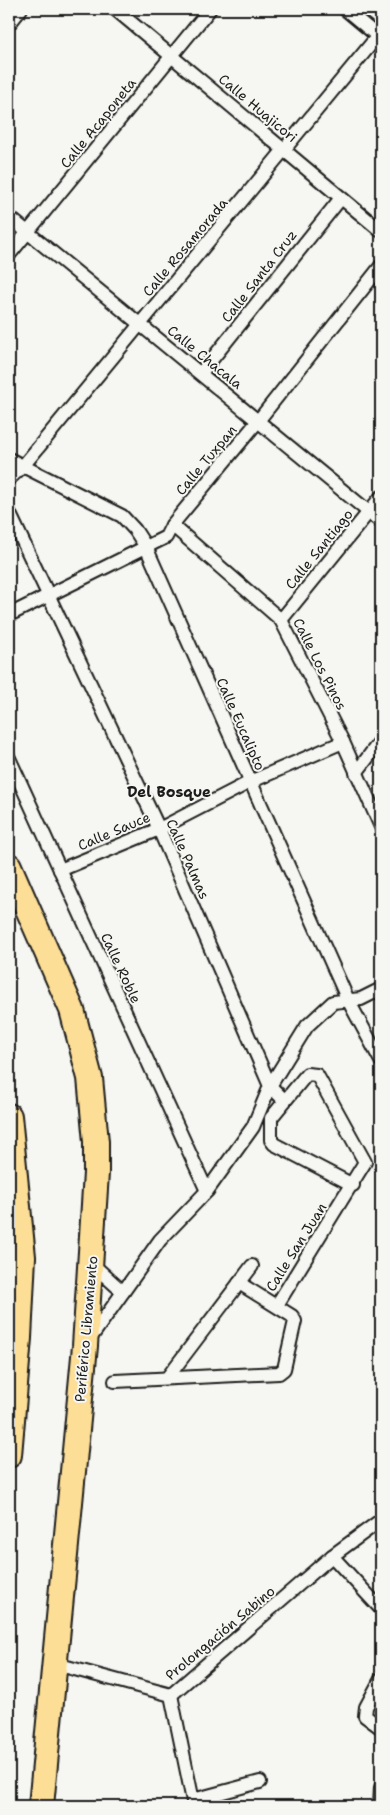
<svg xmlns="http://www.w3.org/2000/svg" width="390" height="1815" font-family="'Shantell Sans',sans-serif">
<rect width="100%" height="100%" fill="#f6f6f2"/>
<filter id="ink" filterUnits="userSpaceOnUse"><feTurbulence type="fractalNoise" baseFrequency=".02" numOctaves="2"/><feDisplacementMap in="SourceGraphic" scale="10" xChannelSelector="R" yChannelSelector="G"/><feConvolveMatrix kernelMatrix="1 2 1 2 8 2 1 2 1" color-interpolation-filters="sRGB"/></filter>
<g filter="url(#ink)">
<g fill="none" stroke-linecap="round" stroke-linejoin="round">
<g stroke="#1c1c1c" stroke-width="16">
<g id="street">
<polyline points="115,9 381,231"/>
<polyline points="345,9 381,39"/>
<polyline points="9,24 21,9"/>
<polyline points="9,217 381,522"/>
<polyline points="9,255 210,9"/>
<polyline points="201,373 341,198"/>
<polyline points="9,459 122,516 135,530 146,547 348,1000 381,1061"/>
<polyline points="9,479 23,466 381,32"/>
<polyline points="9,512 159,829 270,1086 284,1100"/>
<polyline points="172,525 281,620 343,742 381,827"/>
<polyline points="9,615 166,537 172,525 258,421 381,266"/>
<polyline points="281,620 381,497"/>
<polyline points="9,758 207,1191"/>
<polyline points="356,773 381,740"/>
<polyline points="60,870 159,829 250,782 343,742"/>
<polyline points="91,1263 123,1292"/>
<polyline points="277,1305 365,1162 317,1075 307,1074 271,1118 271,1140 274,1144 353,1185"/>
<polyline points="89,1340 160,1240 207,1191 253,1127 270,1086 307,1026 333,1002 361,999 381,989"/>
<polyline points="167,1378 252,1266"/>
<polyline points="115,1381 279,1373 284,1369 295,1321 292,1316 239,1283"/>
<polyline points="332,1556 381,1609"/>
<polyline points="56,1664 171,1695 332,1556 381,1520"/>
<polyline points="381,1679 366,1707 365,1716 381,1728"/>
<polyline points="171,1695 194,1806"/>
<polyline points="193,1800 260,1782"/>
<polyline points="380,1806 381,1787"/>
</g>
</g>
<g stroke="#1c1c1c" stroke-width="28">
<g id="highway">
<polyline points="9,866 72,1010 90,1078 96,1142 96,1173 85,1346 41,1806"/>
<polyline points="9,1116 23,1257 19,1338 9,1455"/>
</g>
</g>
<use href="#street" stroke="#f6f6f2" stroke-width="12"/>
<use href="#highway" stroke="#fcde96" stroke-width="24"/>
</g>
</g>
<g text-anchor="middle" stroke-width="4" stroke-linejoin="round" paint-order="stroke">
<g font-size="14" fill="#1c1c1c" stroke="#f6f6f2">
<text transform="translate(258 108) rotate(40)" y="5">Calle Huajicori</text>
<text transform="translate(98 123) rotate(-51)" y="5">Calle Acaponeta</text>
<text transform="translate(185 247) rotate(-50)" y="5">Calle Rosamorada</text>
<text transform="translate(259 276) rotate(-52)" y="5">Calle Santa Cruz</text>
<text transform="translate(205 357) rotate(39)" y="5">Calle Chacala</text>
<text transform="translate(206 460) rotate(-50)" y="5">Calle Tuxpan</text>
<text transform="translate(319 549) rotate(-51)" y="5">Calle Santiago</text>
<text transform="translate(320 664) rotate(63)" y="5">Calle Los Pinos</text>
<text transform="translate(241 724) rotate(66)" y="5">Calle Eucalipto</text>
<text transform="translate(114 831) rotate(-23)" y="5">Calle Sauce</text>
<text transform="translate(188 859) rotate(66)" y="5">Calle Palmas</text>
<text transform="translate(121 968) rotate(65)" y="5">Calle Roble</text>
<text transform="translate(296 1247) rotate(-58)" y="5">Calle San Juan</text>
<text transform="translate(86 1329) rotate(-85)" y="5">Periférico Libramiento</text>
<text transform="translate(220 1633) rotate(-40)" y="5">Prolongación Sabino</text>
</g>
<g font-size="15" font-weight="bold" fill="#1c1c1c" stroke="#f6f6f2">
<text x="169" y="797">Del Bosque</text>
</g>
</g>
<rect width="390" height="1815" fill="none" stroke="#f6f6f2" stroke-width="30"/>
<rect x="15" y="15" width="360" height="1785" fill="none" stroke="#1c1c1c" stroke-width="2" filter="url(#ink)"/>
</svg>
